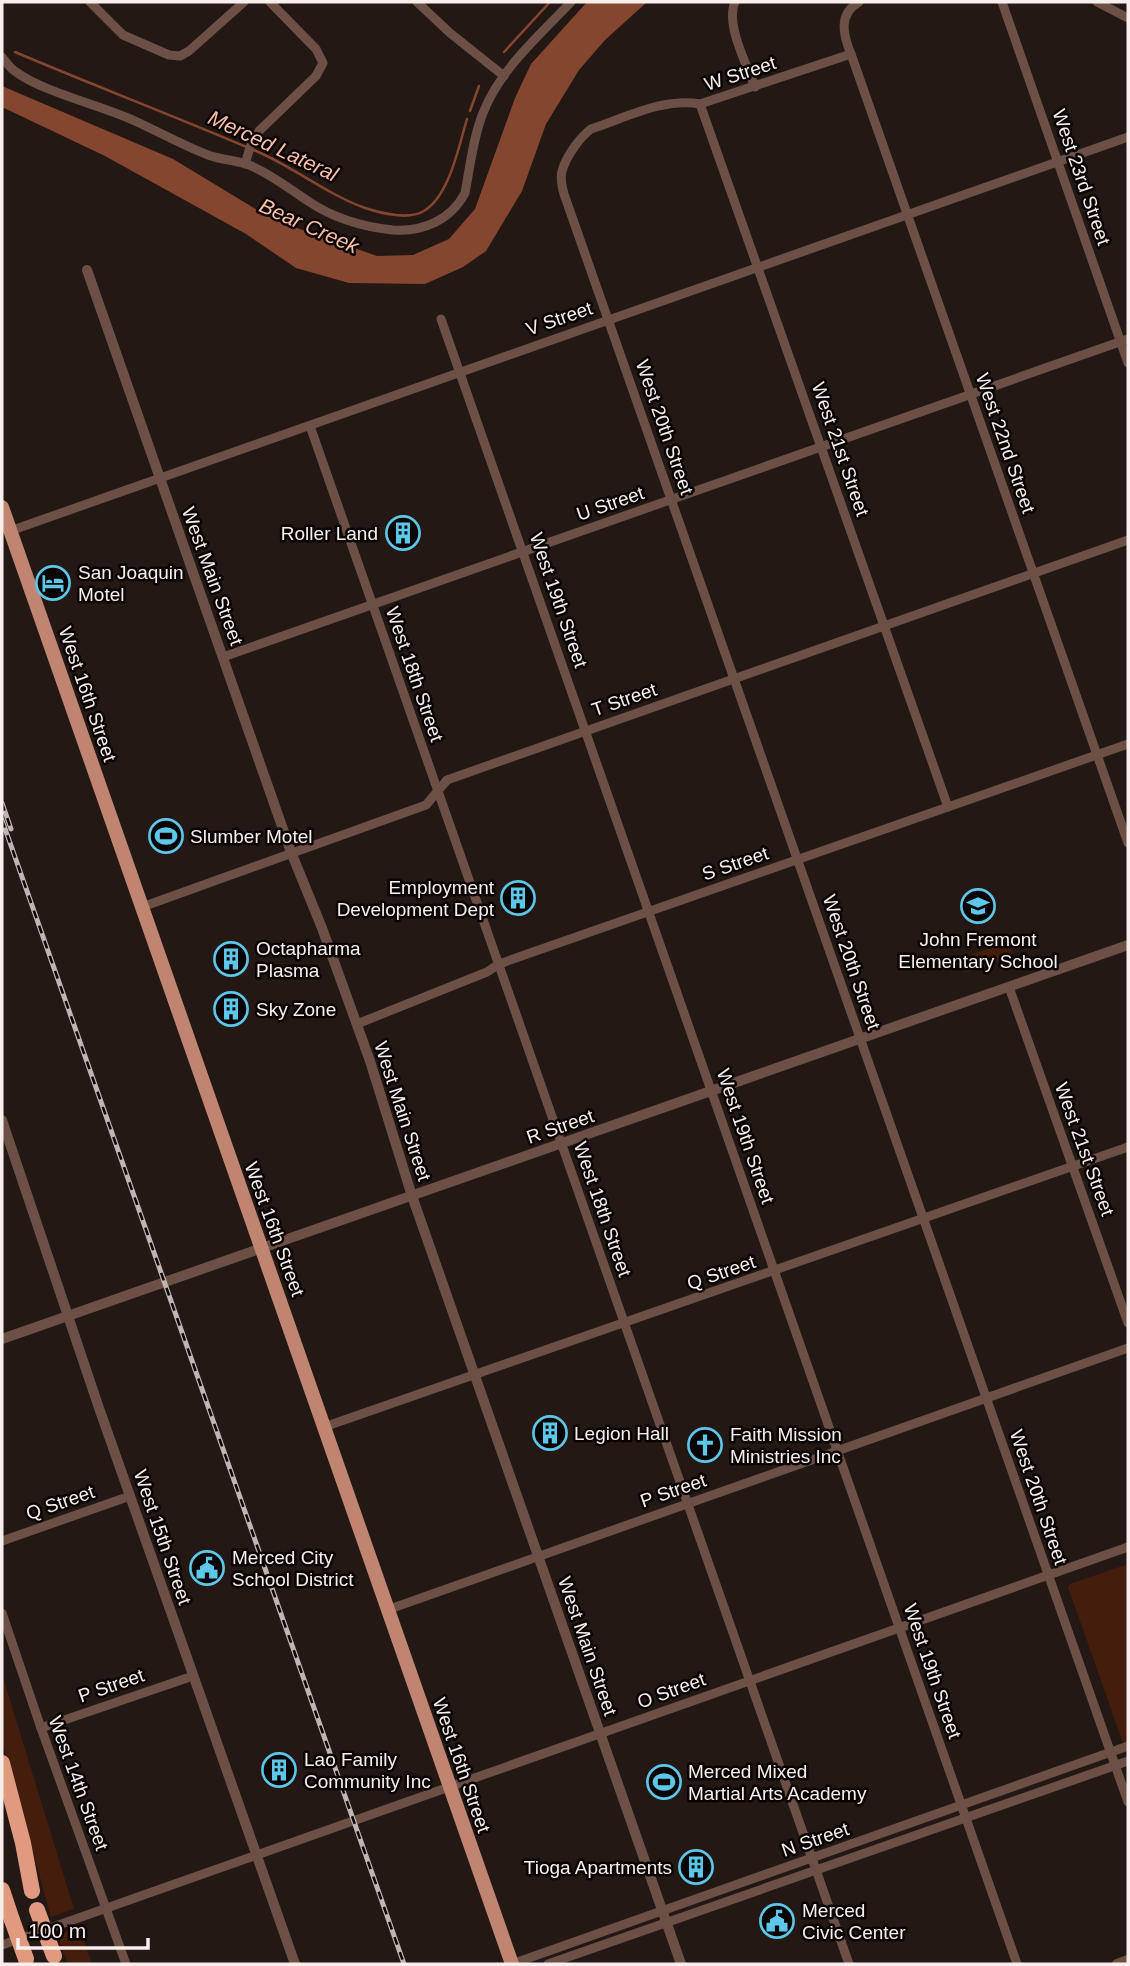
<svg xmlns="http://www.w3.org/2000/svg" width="1130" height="1966" font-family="Helvetica,sans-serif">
<rect width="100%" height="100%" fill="#241814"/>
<g fill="#451d0d">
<polygon points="1008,942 1013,955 965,973 959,959"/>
<polygon points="1128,1564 1128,1757 1068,1587 1070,1584"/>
<polygon points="2,1674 74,1909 51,1917 2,1741"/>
<polygon points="79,1926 92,1964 68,1964 57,1935"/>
</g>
<polygon fill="#84462f" points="587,2 647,2 605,40 579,70 546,124 522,191 486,251 463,267 425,284 349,283 296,268 246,234 105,156 2,107 2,86 173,159 274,220 377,256 413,255 449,239 475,209 515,98 531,64"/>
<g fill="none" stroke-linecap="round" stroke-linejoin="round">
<g stroke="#84462f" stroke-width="2.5">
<path d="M15,52C95,86 177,117 256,151C294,167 326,194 365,208C381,213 406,220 422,212C449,199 459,145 467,119"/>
<polyline points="504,52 550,2"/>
<polyline points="470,111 479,86"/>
</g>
<g stroke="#6c5046" stroke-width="9">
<polyline points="90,2 123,35 169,55 180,56 189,51 244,2"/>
<polyline points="417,2 450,33 504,76"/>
<path d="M735,2C725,24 747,65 755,87"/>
<path d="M859,2C838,14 843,35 851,54L700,104C664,97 625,118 591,129C579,138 566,157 562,171C560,179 562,187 564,194L1128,1802"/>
<polyline points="1002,2 1128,363"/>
<polyline points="1097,2 1128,18"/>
<polyline points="851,54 1128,843"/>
<path d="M2,57C6,62 11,69 16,72C45,93 101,105 135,121C159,132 182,145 208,155C221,160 236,160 249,165C271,174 288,188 308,201C333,218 364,227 393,230C423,232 451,220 465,193C470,167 473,138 483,113C500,69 539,36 571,2"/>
<polyline points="700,104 948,807"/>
<polyline points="245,164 252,141 259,131 316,76 323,63 316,49 270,2"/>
<polyline points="441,319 1017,1964"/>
<polyline points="310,426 849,1964"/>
<polyline points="10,531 1128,137"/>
<polyline points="223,657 1128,339"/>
<polyline points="142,907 426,805 447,780 1128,540"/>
<polyline points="1009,987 1128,1323"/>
<polyline points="357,1024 487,972 499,964 1128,744"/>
<polyline points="324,1427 1128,1147"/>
<polyline points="2,1541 130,1496"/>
<polyline points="387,1610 1128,1348"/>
<polyline points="2,1613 41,1728 126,1964"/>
<polyline points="41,1728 193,1676"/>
<polyline points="2,1945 1128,1547"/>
<polyline points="512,1964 1128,1746"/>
<polyline points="548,1964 1128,1761"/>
</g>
<g stroke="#6c5046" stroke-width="10">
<polyline points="87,270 291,852 322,928 370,1061 412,1196 681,1964"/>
<polyline points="2,1120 99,1408 295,1964"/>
<polyline points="2,1339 1128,945"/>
<polyline points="1117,1964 1128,1960"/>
</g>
<polyline stroke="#bf8570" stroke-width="14" points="2,507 512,1964"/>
<g stroke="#e09a80" stroke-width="16">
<polyline points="2,1763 23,1843 32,1891"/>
<polyline points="2,1890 12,1920"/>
</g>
<g stroke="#bfb5b1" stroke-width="5">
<g id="rail">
<polyline points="2,803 11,829"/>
<polyline points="2,820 404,1964"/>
</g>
</g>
<use href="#rail" stroke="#0a0504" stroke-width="2.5" stroke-dasharray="8" stroke-linecap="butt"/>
<g stroke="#e09a80" stroke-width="16">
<polyline points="37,1910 54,1956"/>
<polyline points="12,1920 26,1959"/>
</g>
</g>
<defs>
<g id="building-ring" transform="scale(1.75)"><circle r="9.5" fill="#0a0504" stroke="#5cc7e8" stroke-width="1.5"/><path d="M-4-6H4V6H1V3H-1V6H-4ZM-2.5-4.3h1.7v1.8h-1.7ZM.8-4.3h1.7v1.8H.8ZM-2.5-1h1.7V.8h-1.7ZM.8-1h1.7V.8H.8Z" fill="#5cc7e8"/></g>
<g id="hotel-ring" transform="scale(1.75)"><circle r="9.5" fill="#0a0504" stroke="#5cc7e8" stroke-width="1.5"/><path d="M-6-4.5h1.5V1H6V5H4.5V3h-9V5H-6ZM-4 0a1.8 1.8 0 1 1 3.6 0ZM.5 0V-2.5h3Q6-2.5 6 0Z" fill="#5cc7e8"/></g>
<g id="stadium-ring" transform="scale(1.75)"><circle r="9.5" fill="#0a0504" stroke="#5cc7e8" stroke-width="1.5"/><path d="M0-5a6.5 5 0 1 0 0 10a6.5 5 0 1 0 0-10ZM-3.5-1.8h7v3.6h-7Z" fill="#5cc7e8"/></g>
<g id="school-ring" transform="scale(1.75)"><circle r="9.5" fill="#0a0504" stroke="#5cc7e8" stroke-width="1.5"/><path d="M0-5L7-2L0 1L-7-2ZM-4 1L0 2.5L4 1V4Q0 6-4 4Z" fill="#5cc7e8"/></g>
<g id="church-ring" transform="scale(1.75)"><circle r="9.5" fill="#0a0504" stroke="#5cc7e8" stroke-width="1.5"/><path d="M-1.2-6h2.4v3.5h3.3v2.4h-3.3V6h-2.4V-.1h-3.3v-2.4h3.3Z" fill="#5cc7e8"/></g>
<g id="civic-ring" transform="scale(1.75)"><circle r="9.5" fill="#0a0504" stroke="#5cc7e8" stroke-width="1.5"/><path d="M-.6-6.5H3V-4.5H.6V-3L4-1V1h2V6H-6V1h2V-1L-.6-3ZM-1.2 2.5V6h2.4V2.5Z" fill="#5cc7e8"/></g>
</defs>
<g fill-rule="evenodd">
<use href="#building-ring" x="403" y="533"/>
<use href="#hotel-ring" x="53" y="583"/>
<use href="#stadium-ring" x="166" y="836"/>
<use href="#building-ring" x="518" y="898"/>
<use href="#school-ring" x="978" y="906"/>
<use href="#building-ring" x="231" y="959"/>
<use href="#building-ring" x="231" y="1009"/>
<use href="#building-ring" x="550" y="1433"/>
<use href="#church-ring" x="705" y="1445"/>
<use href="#civic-ring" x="207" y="1568"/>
<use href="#building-ring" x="279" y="1770"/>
<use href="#stadium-ring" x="664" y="1782"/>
<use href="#building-ring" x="696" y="1867"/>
<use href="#civic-ring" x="777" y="1921"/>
</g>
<g text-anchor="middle" stroke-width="5" stroke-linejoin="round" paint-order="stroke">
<g font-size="19" fill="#f8efec" stroke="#0a0504">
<text transform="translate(740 73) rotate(-18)" y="7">W Street</text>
<text transform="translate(1082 177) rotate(71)" y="7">West 23rd Street</text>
<text transform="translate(559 318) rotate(-19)" y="7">V Street</text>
<text transform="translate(665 427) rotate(71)" y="7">West 20th Street</text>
<text transform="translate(1006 443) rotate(71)" y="7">West 22nd Street</text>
<text transform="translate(841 449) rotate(71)" y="7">West 21st Street</text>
<text transform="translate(610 503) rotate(-19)" y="7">U Street</text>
<text transform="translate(213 576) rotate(70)" y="7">West Main Street</text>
<text transform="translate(559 600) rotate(71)" y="7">West 19th Street</text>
<text transform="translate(415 674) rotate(71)" y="7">West 18th Street</text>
<text transform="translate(88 694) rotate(71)" y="7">West 16th Street</text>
<text transform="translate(624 699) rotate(-19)" y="7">T Street</text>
<text transform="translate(735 863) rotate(-19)" y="7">S Street</text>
<text transform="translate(852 962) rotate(71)" y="7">West 20th Street</text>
<text transform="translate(403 1111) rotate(72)" y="7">West Main Street</text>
<text transform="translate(560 1126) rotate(-19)" y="7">R Street</text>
<text transform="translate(746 1136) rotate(71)" y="7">West 19th Street</text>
<text transform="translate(1085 1149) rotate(70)" y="7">West 21st Street</text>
<text transform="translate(603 1209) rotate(71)" y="7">West 18th Street</text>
<text transform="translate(275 1229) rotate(70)" y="7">West 16th Street</text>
<text transform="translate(721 1272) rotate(-19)" y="7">Q Street</text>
<text transform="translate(673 1490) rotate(-19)" y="7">P Street</text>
<text transform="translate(1039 1497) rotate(71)" y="7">West 20th Street</text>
<text transform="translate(60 1502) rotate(-19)" y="7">Q Street</text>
<text transform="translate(163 1537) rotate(71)" y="7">West 15th Street</text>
<text transform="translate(588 1646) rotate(71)" y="7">West Main Street</text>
<text transform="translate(933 1671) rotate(71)" y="7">West 19th Street</text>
<text transform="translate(111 1685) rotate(-19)" y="7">P Street</text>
<text transform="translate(671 1690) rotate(-20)" y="7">O Street</text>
<text transform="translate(462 1765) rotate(71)" y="7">West 16th Street</text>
<text transform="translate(79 1783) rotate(70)" y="7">West 14th Street</text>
<text transform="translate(815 1839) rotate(-19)" y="7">N Street</text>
</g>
<g font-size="19" fill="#f8efec" stroke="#0a0504" text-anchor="start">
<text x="378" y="540" text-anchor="end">Roller Land</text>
<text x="78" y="579">San Joaquin<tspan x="78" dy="22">Motel</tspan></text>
<text x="190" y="843">Slumber Motel</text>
<text x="494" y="894" text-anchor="end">Employment<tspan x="494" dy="22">Development Dept</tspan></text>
<text x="978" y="946" text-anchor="middle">John Fremont<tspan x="978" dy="22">Elementary School</tspan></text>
<text x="256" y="955">Octapharma<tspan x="256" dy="22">Plasma</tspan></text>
<text x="256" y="1016">Sky Zone</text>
<text x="574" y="1440">Legion Hall</text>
<text x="730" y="1441">Faith Mission<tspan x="730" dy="22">Ministries Inc</tspan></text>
<text x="232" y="1564">Merced City<tspan x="232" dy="22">School District</tspan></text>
<text x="304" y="1766">Lao Family<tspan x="304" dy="22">Community Inc</tspan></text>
<text x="688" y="1778">Merced Mixed<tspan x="688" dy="22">Martial Arts Academy</tspan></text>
<text x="672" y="1874" text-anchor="end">Tioga Apartments</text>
<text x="802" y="1917">Merced<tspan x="802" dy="22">Civic Center</tspan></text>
</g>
<g font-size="21" font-style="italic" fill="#fac0ab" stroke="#0a0504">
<text transform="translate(273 146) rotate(25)" y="7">Merced Lateral</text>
<text transform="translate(309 226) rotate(24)" y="7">Bear Creek</text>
</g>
</g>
<rect width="1130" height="1966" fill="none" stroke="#f8efec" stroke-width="7"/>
<path d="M18 1938v10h130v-10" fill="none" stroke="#f8efec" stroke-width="3.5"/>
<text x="28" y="1938" font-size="21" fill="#f8efec" stroke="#0a0504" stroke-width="5" paint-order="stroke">100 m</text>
</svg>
